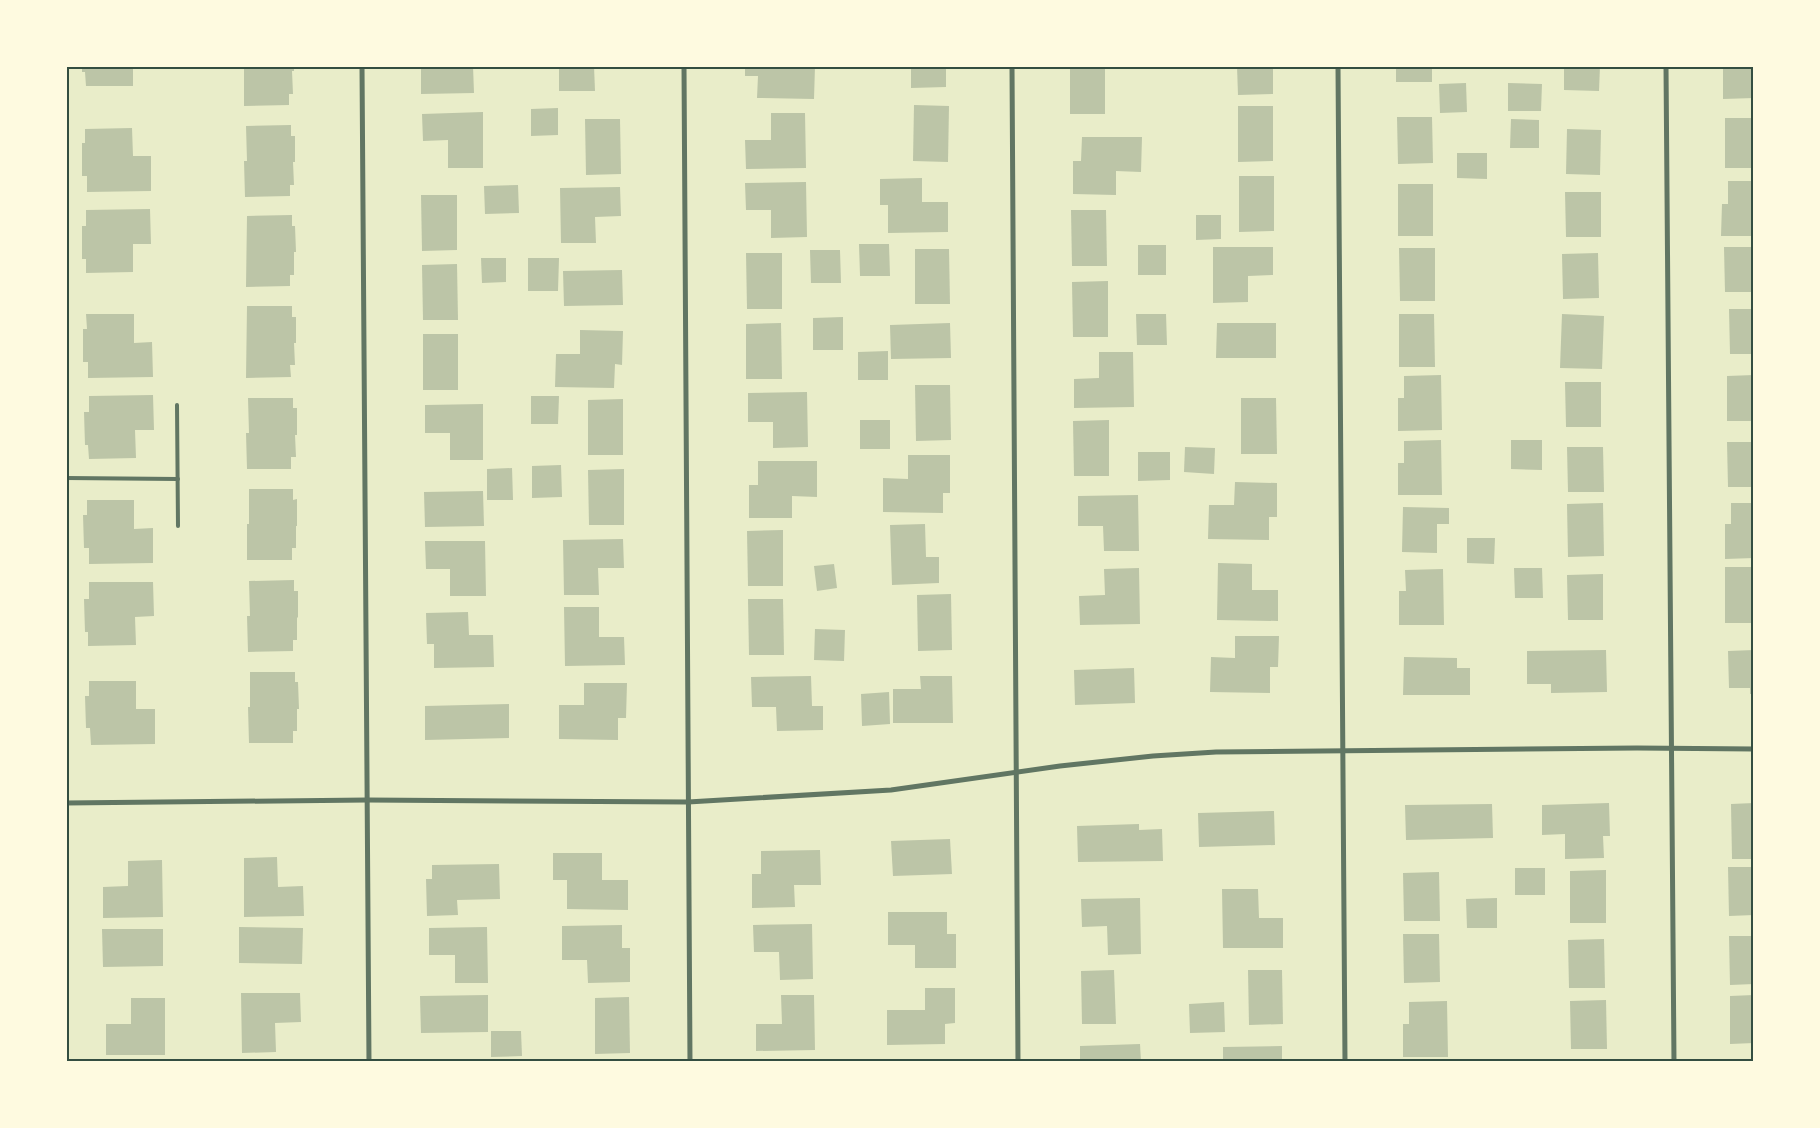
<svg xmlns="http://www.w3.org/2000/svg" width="1820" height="1128" font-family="'Source Sans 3',sans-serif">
<rect width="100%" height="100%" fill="#e9edc9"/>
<g fill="#bcc5a7">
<polygon points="82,66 133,66 133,86 86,86 85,72 82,72"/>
<polygon points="246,66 294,66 294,71 292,71 293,94 289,94 289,105 244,106 244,69 246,69"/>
<polygon points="421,66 473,66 474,93 421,94"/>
<polygon points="559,66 594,66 595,91 559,91"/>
<polygon points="745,66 815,66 814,99 757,98 758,76 745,76"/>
<polygon points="911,66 946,66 946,87 911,88"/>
<rect x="1070" y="66" width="35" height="48"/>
<polygon points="1237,66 1273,66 1273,94 1238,95"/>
<rect x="1396" y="66" width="36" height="16"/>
<polygon points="1564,66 1600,66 1599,91 1564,90"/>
<polygon points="1723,66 1754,66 1754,98 1723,99"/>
<polygon points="1466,83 1467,112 1440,113 1439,84"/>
<polygon points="1508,83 1542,84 1541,111 1508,111"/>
<polygon points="914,105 949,106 948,162 913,161"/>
<polygon points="1238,106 1273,106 1273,161 1238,162"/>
<polygon points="558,108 558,135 531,136 531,109"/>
<polygon points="483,112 483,168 448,168 448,140 423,141 422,114"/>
<polygon points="771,113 805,113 806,168 746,169 745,140 771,140"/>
<polygon points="1397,117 1432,117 1433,163 1398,164"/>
<rect x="1725" y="118" width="29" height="50"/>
<polygon points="585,119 620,119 621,174 586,175"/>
<polygon points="1511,119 1539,120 1539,148 1510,148"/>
<polygon points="291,125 291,136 295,136 295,162 293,162 294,185 290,185 290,196 245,197 244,161 247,161 246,126"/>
<polygon points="132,128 133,156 151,156 151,191 87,192 87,176 82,176 82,143 85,143 85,129"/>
<polygon points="1567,129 1601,130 1600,175 1566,174"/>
<polygon points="1082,137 1142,137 1141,172 1116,171 1116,195 1073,194 1073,161 1081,161"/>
<polygon points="1457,153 1487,153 1487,179 1457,178"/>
<polygon points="1239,176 1274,176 1274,231 1239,232"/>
<polygon points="922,178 922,202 948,202 948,232 888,233 888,205 880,205 880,179"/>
<polygon points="1728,181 1754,181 1754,236 1721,236 1722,204 1728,204"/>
<polygon points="806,182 807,237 771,238 771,210 746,210 745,183"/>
<rect x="1398" y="184" width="35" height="52"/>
<polygon points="518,185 519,213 485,214 484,186"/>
<polygon points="620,187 621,216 595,217 596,243 561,243 560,188"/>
<polygon points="1565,192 1601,192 1601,237 1566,237"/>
<polygon points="421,195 457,195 457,250 422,251"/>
<polygon points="150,209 151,244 133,244 133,272 86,273 86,259 82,259 82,226 86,226 86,210"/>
<polygon points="1071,210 1106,210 1107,266 1072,266"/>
<polygon points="292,215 292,226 295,226 296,252 294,252 294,275 290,275 290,286 246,287 247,216"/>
<polygon points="1196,215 1221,215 1221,239 1196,240"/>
<polygon points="859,244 889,244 890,276 860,276"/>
<rect x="1138" y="245" width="28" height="30"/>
<polygon points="1213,247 1273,247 1273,275 1248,276 1248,302 1213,303"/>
<polygon points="1724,247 1754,247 1754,292 1725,292"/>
<polygon points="1399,248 1435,248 1435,301 1400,301"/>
<polygon points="915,249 949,249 950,304 915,304"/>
<polygon points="810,250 840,250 841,283 811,283"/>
<polygon points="746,253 782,253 782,309 747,309"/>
<polygon points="1598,253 1599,298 1563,299 1562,254"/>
<polygon points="481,258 506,258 506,282 482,283"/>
<polygon points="528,258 559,258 558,291 528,291"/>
<polygon points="457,264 458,320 423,320 422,265"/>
<polygon points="622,270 623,305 564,306 563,271"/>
<polygon points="1108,281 1108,337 1073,337 1072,282"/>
<polygon points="247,306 292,306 292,317 296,317 296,343 294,343 295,365 290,365 291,377 246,378"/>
<polygon points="1729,309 1754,309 1754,354 1730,354"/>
<polygon points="86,314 134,314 134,343 152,342 153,377 88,378 88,362 83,362 83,329 87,329"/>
<polygon points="1136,314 1166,314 1167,345 1137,345"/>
<polygon points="1399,314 1434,314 1435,367 1399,367"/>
<polygon points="1562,314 1604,316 1602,369 1560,368"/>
<polygon points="843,317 843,350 813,350 813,318"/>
<polygon points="781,323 782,379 746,379 746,324"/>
<polygon points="950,323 951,358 891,359 890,325"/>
<polygon points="1217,323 1276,323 1276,358 1216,358"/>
<polygon points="580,330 623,331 622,365 615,364 614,388 555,387 556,354 580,354"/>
<rect x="423" y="334" width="35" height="56"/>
<polygon points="888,351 888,380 858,380 858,352"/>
<polygon points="1099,352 1133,352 1134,407 1074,408 1074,379 1099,378"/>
<polygon points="1441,375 1442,430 1398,431 1398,398 1404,398 1404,376"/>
<polygon points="1754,375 1754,421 1727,421 1727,376"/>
<polygon points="1565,382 1601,382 1601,427 1566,427"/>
<polygon points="915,385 950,385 951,440 916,441"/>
<polygon points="807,392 808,447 773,448 773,422 748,422 748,393"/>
<polygon points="153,395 154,430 135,430 136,458 89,459 88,445 85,445 84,412 89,412 89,396"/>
<polygon points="531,396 559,396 558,424 531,424"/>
<polygon points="248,398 293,398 293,408 297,408 297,435 295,435 296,457 291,457 291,469 247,469 246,433 249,433"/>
<polygon points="1241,398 1276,398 1277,454 1241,454"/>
<polygon points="623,399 623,455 588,455 588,400"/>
<polygon points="483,404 483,460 450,460 450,433 425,433 425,405"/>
<rect x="860" y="420" width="30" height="29"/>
<polygon points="1109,420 1109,476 1074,476 1073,421"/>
<polygon points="1441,440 1442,495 1398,495 1398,463 1404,463 1404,441"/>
<polygon points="1511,440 1542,440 1542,470 1511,469"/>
<polygon points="1727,442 1754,442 1754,487 1728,487"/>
<polygon points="1185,447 1215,448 1214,474 1184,472"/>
<polygon points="1567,447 1603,447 1604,492 1568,492"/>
<polygon points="1138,452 1170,452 1170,480 1138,481"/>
<polygon points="908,455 950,455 950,493 943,493 943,513 883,512 883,478 908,479"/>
<polygon points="758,461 817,461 817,497 792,496 792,518 749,518 749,485 758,485"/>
<polygon points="561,465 562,497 532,498 532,466"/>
<polygon points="512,468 513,500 487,500 487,469"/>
<polygon points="624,469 624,525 589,525 588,470"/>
<polygon points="1235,482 1277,483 1277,517 1269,517 1269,540 1208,539 1209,505 1234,505"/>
<polygon points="249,489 293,489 293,500 297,499 297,526 296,526 296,548 292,548 292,560 247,560 247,524 249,524"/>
<polygon points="483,491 484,526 425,527 424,492"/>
<polygon points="1138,495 1139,551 1104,551 1103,526 1078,526 1078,496"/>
<polygon points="87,500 134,500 134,529 153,528 153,563 89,564 89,548 84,548 83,515 87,515"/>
<polygon points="1603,503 1604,556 1568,557 1567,504"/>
<polygon points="1731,503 1754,503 1754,558 1725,559 1725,524 1731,524"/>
<polygon points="1403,507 1449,508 1449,524 1437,524 1437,553 1402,552"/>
<polygon points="925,524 926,557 939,557 939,583 892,585 890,525"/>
<polygon points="783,530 783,586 748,586 747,531"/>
<polygon points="1467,538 1495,538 1494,564 1467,563"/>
<polygon points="623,539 624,568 598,568 599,595 564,595 563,540"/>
<polygon points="425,541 485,541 486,596 450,596 450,569 426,569"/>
<polygon points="1218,563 1252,564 1252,590 1278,590 1278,621 1217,620"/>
<polygon points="834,564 837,588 817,591 814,566"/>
<rect x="1725" y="567" width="29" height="56"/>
<polygon points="1139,568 1140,624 1080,625 1079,596 1105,595 1104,569"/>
<polygon points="1514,568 1542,568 1543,598 1515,598"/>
<polygon points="1443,569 1444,625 1399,625 1399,591 1406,591 1405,570"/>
<polygon points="1603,574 1603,620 1568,620 1567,575"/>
<polygon points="294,580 294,591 298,591 298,617 297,618 297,640 293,640 293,651 248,652 247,616 250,616 249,581"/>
<polygon points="89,582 153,582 154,616 135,617 136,645 88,646 88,632 85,632 84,599 89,599"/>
<polygon points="951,594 952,650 918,651 917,595"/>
<polygon points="748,599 783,599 784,655 749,655"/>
<polygon points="564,607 599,607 599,637 624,637 625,665 565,666"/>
<polygon points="468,612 469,635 493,635 494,667 434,668 434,644 427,644 426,613"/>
<polygon points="815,629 845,630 844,661 814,660"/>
<polygon points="1235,636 1279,636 1278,667 1270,667 1270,693 1210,692 1211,657 1235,658"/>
<polygon points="1606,650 1607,692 1551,693 1551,684 1527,684 1527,651"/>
<polygon points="1754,650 1754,694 1750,694 1750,688 1729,688 1728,651"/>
<polygon points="1404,657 1457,658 1457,668 1470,668 1470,695 1403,695"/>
<polygon points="1134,668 1135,703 1075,705 1074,670"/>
<polygon points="250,672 295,672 295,682 298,682 299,709 297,709 297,731 293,731 293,743 249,743 248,707 250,707"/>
<polygon points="811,676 812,706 823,706 823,730 777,731 776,707 752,707 751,677"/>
<polygon points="920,676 952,676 953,723 893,723 893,689 921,689"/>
<polygon points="89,681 136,681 136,709 155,709 155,744 91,745 90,728 86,728 85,696 89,696"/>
<polygon points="584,683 627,683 626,718 618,718 618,740 559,739 559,705 584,705"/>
<polygon points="889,692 890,724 862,726 861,694"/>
<polygon points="509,704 509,738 425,740 425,706"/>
<polygon points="1609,803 1610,836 1603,836 1604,858 1565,859 1565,834 1542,835 1542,805"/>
<polygon points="1754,803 1754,859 1732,859 1731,804"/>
<polygon points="1492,804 1493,838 1406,840 1405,805"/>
<polygon points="1274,811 1275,845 1199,847 1198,813"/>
<polygon points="1139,824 1139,830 1162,829 1163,861 1078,862 1077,826"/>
<polygon points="950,839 952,874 893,876 891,841"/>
<polygon points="820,850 821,885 794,885 795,907 752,908 752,874 761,874 761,851"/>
<polygon points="553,853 602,853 602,880 628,880 628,910 567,909 567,880 553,880"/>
<polygon points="277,857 278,887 303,886 304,916 244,917 244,858"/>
<polygon points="162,860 163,917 103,918 103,887 128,886 128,861"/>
<polygon points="499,864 500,899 457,900 458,915 427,916 426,879 432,879 432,865"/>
<polygon points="1728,867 1754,867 1754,915 1729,916"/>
<rect x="1515" y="868" width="30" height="27"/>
<polygon points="1606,870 1606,923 1570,923 1570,871"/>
<polygon points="1439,872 1440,921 1404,921 1403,873"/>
<polygon points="1222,889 1258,889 1259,918 1283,918 1283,948 1223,948"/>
<polygon points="1140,898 1141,954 1108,955 1107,926 1082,927 1081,899"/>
<polygon points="1497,898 1497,928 1467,928 1466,899"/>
<polygon points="888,912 947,912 947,934 956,934 956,968 915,968 915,945 888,945"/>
<polygon points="812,924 813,979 780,980 779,952 754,952 753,925"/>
<polygon points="622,925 622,948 630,948 630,982 588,983 587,960 562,960 562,926"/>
<polygon points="239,927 303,928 302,964 239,963"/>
<polygon points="487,927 488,983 455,983 455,955 429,955 429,928"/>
<polygon points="102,929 163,929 163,966 103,967"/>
<polygon points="1403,934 1439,934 1440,982 1404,983"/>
<polygon points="1729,936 1754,936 1754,984 1730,985"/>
<polygon points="1604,939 1605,988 1569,988 1568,940"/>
<polygon points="1114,970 1116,1024 1082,1024 1081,971"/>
<polygon points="1248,970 1282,970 1283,1024 1249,1025"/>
<polygon points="925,988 955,988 955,1023 945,1024 945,1044 887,1045 887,1010 925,1010"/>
<polygon points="241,993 300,993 301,1022 275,1023 276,1052 242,1053"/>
<polygon points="488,995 488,1032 421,1033 420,996"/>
<polygon points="781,995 814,995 815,1050 756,1051 756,1024 782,1024"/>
<polygon points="1754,995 1754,1043 1730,1044 1730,996"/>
<polygon points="629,997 630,1053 595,1054 595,998"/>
<polygon points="131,998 165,998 165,1055 106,1055 106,1024 131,1024"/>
<polygon points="1606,1000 1607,1049 1571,1049 1570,1001"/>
<polygon points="1447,1001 1448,1057 1403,1057 1403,1024 1409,1024 1409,1002"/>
<polygon points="1224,1002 1225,1032 1190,1033 1189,1004"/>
<polygon points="491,1031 521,1031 522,1056 491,1057"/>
<polygon points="1140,1044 1141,1062 1080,1062 1080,1046"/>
<polygon points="1282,1046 1282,1062 1223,1062 1223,1047"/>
</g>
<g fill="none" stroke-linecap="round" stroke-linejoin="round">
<g stroke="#617663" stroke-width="4">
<polyline points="177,405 178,526"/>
<polyline points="66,478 178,479"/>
</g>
<g stroke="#617663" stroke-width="5">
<polyline points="362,66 369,1062"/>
<polyline points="684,66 690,1062"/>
<polyline points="1012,66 1018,1062"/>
<polyline points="1338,66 1345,1062"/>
<polyline points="1666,66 1674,1062"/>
<polyline points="66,803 367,800 688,802 891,790 1060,766 1153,756 1216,752 1637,748 1754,749"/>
</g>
</g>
<rect width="1820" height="1128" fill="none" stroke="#fefae0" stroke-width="135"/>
<rect x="68" y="68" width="1684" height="992" fill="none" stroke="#344e41" stroke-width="2"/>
</svg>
